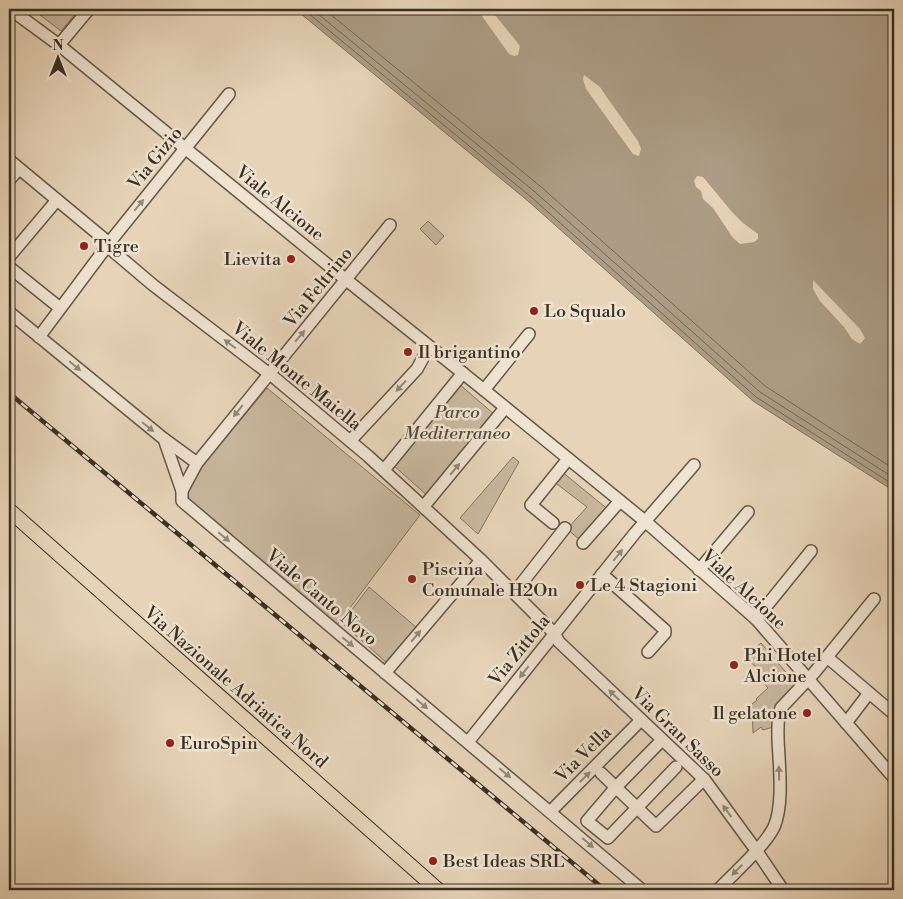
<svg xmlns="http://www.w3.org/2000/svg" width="903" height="899" font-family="'Libre Bodoni',serif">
<rect width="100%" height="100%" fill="#e7d4b8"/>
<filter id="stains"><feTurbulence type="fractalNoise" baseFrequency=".004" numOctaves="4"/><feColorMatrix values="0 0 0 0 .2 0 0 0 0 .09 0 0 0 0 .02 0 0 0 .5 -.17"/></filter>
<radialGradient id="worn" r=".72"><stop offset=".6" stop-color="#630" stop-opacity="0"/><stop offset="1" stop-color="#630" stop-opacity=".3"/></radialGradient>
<g fill="#c9b89f" stroke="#817461">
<polygon points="62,9 79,9 61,31 40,15 50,14"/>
<polygon points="428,221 444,236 436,245 420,229"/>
<polygon points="458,383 495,415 428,496 393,465"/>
<polygon points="267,388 420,515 337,625 190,502 186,486"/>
<polygon points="513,457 519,462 478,534 460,518"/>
<polygon points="561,471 610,511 580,540 567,529 587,507 553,481"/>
<polygon points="369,587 417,628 387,663 342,623"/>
<polygon points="761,643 796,684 779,702 773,727 763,730 761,727 753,733 752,704 757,700 756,699 768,688 762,681 758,669 745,657"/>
</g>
<polygon fill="#ac9c85" stroke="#7e705e" points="295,9 894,9 894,491 753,401 528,201"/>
<g fill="#e7d4b8">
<polygon points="477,9 490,9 517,42 520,46 518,55 514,56 509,54"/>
<polygon points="584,75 600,87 606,96 638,141 641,149 639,156 633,154 586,89 583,79"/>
<polygon points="697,176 703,177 732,212 743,223 758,234 758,239 754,242 740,244 733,238 713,208 703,199 701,191 696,187 694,181"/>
<polygon points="813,280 860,329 865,338 860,344 852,339 844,327 820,301 813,289"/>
</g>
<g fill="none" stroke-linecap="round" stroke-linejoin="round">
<g stroke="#726654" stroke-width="1">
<polyline points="303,9 531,197 756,397 894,485"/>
<polyline points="312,9 535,192 760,392 894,478"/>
<polyline points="324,9 540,186 765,386 894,469"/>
</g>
<g stroke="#645848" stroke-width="14">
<g id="minor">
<polyline points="10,9 59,45 339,274 484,390 646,522 756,619 894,778"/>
<polyline points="59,45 89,9"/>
<polyline points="9,160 109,243 107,246 153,285 276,379 368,456 481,560 554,633 559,642 704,779 756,850 783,890"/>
<polyline points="9,180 19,169"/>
<polyline points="109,243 229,94"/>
<polyline points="9,257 57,200"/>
<polyline points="9,267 60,308"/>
<polyline points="9,312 164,439 182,491 182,501 642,890"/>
<polyline points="39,337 107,246"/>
<polyline points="484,390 529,334"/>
<polyline points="164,439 197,463"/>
<polyline points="350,441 417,369 429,347"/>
<polyline points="384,470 463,373"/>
<polyline points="182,491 197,463 390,225"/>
<polyline points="424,506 505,408"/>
<polyline points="553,523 531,505 568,459"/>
<polyline points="583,543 620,501"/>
<polyline points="699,570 748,512"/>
<polyline points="602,574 665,630 665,633 648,652"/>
<polyline points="514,593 565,528"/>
<polyline points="756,619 811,551"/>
<polyline points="827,657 894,714"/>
<polyline points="385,673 481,560"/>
<polyline points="846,723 869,693"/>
<polyline points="662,740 616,787 587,821 608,838 676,767"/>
<polyline points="468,742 635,533 694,465"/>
<polyline points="601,773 656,826 704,779"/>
<polyline points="551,811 641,720"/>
<path d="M718,890C734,873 764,847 774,827C784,804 779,764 778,739C778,729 777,718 781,708L814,673L874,599"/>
</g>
</g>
<g stroke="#392f23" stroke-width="16">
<polyline id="major" points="9,510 438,890"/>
</g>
<use href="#minor" stroke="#efe3d1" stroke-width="11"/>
<use href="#major" stroke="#e7d4b8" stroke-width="14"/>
<g stroke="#392f23" stroke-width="4.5">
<polyline id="rail" points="9,393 605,890"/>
</g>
<use href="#rail" stroke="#efe3d1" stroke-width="2.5" stroke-dasharray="8" stroke-linecap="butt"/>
</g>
<defs><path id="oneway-solid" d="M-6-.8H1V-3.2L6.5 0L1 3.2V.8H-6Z" transform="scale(1.25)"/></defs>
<g fill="#94897a">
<use href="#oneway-solid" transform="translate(139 205) rotate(-51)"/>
<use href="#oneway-solid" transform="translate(300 336) rotate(-50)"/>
<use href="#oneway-solid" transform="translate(230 344) rotate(-143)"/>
<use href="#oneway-solid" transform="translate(75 366) rotate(40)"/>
<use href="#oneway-solid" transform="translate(401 386) rotate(133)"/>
<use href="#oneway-solid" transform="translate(238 411) rotate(129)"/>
<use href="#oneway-solid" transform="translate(148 427) rotate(39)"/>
<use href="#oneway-solid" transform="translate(455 469) rotate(-50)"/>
<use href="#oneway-solid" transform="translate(224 537) rotate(40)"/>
<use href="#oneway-solid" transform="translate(618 555) rotate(-51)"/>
<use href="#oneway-solid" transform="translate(416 636) rotate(-50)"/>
<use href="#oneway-solid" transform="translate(348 642) rotate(40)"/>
<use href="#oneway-solid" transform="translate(524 672) rotate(128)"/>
<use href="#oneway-solid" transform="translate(614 695) rotate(-136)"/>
<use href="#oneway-solid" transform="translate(422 704) rotate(40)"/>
<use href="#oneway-solid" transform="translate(505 773) rotate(40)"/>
<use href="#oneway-solid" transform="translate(779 773) rotate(-91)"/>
<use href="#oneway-solid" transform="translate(585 777) rotate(-45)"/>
<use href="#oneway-solid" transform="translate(727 811) rotate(-126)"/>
<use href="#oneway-solid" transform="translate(588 843) rotate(41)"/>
<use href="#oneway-solid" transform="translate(737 870) rotate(134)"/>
</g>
<g fill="#8f2418" stroke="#efe3d1" stroke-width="2">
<circle cx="84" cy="246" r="5"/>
<circle cx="291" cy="259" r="5"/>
<circle cx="534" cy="311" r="5"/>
<circle cx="408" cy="352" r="5"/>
<circle cx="412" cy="579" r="5"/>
<circle cx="580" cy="585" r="5"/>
<circle cx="734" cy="665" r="5"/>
<circle cx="807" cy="713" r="5"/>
<circle cx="170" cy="743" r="5"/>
<circle cx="433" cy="861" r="5"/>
</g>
<g text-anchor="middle" stroke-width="5" stroke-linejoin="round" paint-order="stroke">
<g font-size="18" fill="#392f23" stroke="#efe3d1">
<text transform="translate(155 158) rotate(-51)" y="6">Via Gizio</text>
<text transform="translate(280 203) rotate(39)" y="6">Viale Alcione</text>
<text transform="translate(318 287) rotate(-51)" y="6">Via Feltrino</text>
<text transform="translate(297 376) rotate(39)" y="6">Viale Monte Maiella</text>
<text transform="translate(744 589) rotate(43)" y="6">Viale Alcione</text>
<text transform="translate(322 597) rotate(40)" y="6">Viale Canto Novo</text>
<text transform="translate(519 650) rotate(-51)" y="6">Via Zittola</text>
<text transform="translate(236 687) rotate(41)" y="6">Via Nazionale Adriatica Nord</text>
<text transform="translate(678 732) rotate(44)" y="6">Via Gran Sasso</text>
<text transform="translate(583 754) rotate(-45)" y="6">Via Vella</text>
</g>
<g font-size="18" fill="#392f23" stroke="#efe3d1" text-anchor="start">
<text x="94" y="252">Tigre</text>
<text x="281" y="265" text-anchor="end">Lievita</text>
<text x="544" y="317">Lo Squalo</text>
<text x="418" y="358">Il brigantino</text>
<text x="422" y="575">Piscina<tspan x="422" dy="21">Comunale H2On</tspan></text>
<text x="590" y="591">Le 4 Stagioni</text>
<text x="744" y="661">Phi Hotel<tspan x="744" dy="21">Alcione</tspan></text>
<text x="797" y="719" text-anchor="end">Il gelatone</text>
<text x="180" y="749">EuroSpin</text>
<text x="443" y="867">Best Ideas SRL</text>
</g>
<g font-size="18" font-style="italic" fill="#564a3c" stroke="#efe3d1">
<text x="457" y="418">Parco<tspan x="457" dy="21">Mediterraneo</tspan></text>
</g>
</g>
<rect width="903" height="899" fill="none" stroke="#e7d4b8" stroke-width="30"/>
<rect x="10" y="10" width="883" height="879" fill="none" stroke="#392f23" stroke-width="2.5"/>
<rect x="15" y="15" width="873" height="869" fill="none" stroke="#392f23"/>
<g transform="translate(58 58)" stroke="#efe3d1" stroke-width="4" paint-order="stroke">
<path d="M0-4L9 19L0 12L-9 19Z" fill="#392f23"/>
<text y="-8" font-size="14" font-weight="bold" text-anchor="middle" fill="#392f23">N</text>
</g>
<rect width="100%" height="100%" filter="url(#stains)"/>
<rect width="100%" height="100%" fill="url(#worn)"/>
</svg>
